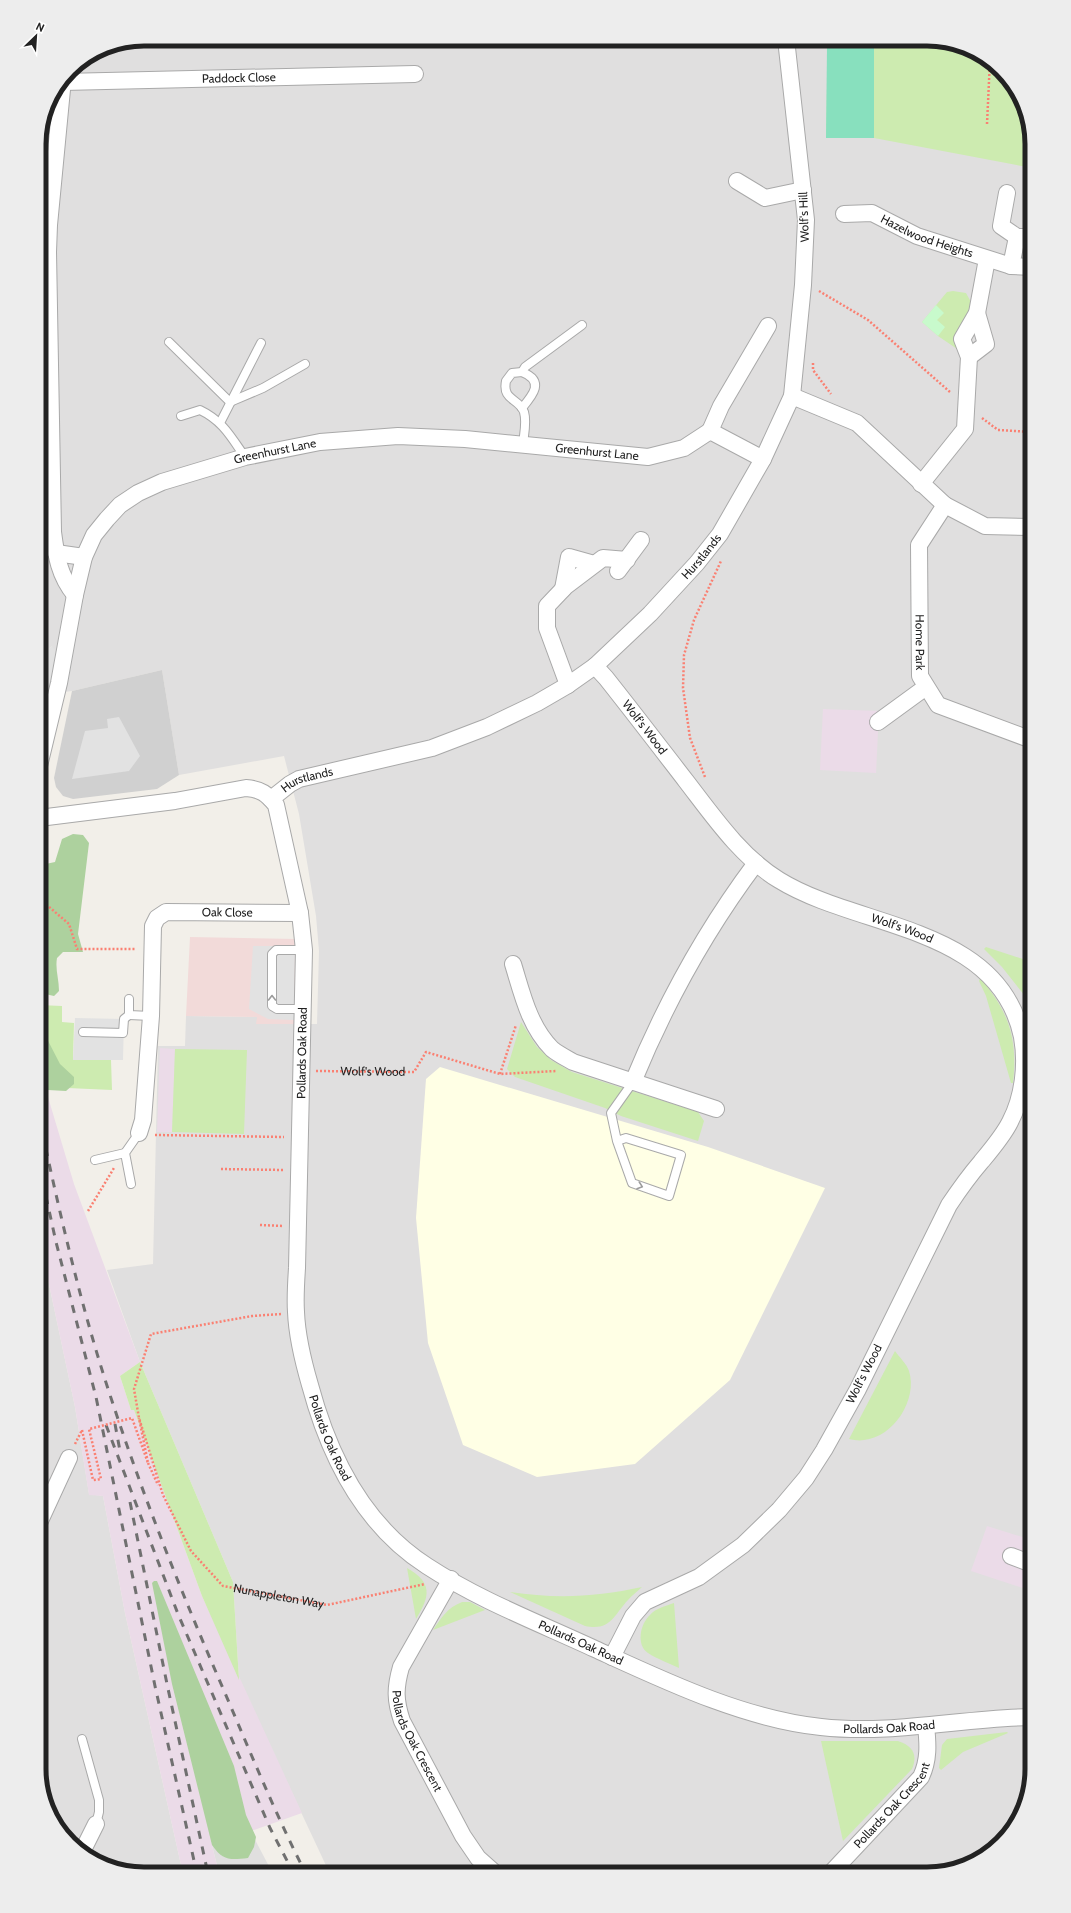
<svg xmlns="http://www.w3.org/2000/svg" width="1071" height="1913" font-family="Cabin,sans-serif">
<rect width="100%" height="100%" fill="#f2efe9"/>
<g fill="#e0dfdf">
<polygon points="144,39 934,39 991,61 1024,104 1032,144 1032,1769 1014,1827 967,1866 927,1874 330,1874 239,1680 233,1582 140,1362 107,1270 153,1264 158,1046 185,1046 186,1016 188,1016 257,1017 257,1024 317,1024 319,951 316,916 299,814 284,756 179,775 162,670 72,691 49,694 52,646 39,657 39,137 50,98 70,70 104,47"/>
<polygon points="39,1237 75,1407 89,1494 103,1496 125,1613 183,1874 137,1874 85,1856 47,1809 39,1769"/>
<polygon points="251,1832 273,1874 219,1874 212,1845"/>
</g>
<polygon fill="#f2dad9" points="190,937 297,939 296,1024 256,1024 257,1017 186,1016"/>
<g fill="#ebdbe8">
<polygon points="823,709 879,711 876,773 820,770"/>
<polygon points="160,1048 175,1049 172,1132 157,1132"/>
<polygon points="39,1058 45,1087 74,1184 140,1362 120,1376 131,1410 134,1410 202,1596 302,1813 212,1845 219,1874 183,1874 125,1613 103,1496 89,1495 75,1407 39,1237"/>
<polygon points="987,1526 1032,1540 1032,1591 971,1571"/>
</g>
<polygon fill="#ffffe5" points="440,1067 708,1147 825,1188 730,1380 635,1464 537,1477 463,1445 428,1343 416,1218 426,1079"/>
<polygon fill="#d0d0d0" points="162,670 179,775 157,789 73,799 63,796 56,787 54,778 72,691"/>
<g fill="#cdebb0">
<polygon points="828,39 934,39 991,61 1024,104 1032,144 1032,168 874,138 826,138"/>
<polygon points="953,291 966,293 977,313 962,339 969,357 938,336 922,322 947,292"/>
<polygon points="986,947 1032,962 1032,1005 1002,967 984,949"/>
<path d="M980,978C1009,1011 1018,1040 1013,1083H1011L986,996L979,981Z"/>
<polygon points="39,1005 62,1006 62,1022 74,1023 73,1060 111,1060 112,1090 45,1087 39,1058"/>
<polygon points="521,1022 537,1047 551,1060 572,1072 698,1112 704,1121 698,1141 621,1116 605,1108 515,1077 507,1069"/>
<polygon points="175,1049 247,1050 244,1134 172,1132"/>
<path d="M895,1351C899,1357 907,1364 909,1371C918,1399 894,1437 864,1440C859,1441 854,1440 849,1439Z"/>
<polygon points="140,1362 233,1582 239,1680 202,1596 134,1410 131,1410 120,1376"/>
<path d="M407,1568C433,1583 430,1596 416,1619Z"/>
<path d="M642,1587C638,1591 632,1595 628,1600C613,1616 611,1631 585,1626L510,1592C556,1599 597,1597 642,1587Z"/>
<path d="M462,1602H470L485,1610L433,1630C442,1617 447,1608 462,1602Z"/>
<path d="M674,1603L679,1668C669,1663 657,1659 648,1653C636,1645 640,1624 650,1615C656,1608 666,1606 674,1603Z"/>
<polygon points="1007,1732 1008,1733 963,1752 941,1770 939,1768 942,1745 947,1739"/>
<path d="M821,1741H898C913,1746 918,1755 912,1769L843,1841Z"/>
</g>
<g fill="#add19e">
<path d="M73,834L83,835L89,843L78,934L83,952H63L57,958C55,969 59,979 59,991L54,996L45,994L40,997V1015L43,1021L44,1033L60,1064L74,1077V1084L66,1091L48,1090L43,1085L39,1065V863L41,865L55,862L62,839Z"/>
<path d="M154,1581H157L234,1766L246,1815L256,1837L254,1847L248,1858C230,1860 223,1861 212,1845L172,1684L152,1583Z"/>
</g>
<polygon fill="#c8facc" points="936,305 944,313 937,320 945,327 938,336 922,322"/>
<polygon fill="#88e0be" points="827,46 874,46 874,138 826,138"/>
<g fill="#e2e2e2">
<polygon points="52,646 57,652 49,694 39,720 39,657"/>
<polygon points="119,717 140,756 129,771 72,779 85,731 108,728 107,719"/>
<polygon points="253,946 295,946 294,1020 268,1019 249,1009"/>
<polygon points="75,1018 124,1019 123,1060 73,1060"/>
</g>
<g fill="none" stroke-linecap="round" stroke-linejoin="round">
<g stroke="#a9a9a9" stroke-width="10">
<g id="lane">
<polyline points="169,342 230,402 263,388 305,364"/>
<path d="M522,408C533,395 545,381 522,372"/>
<path d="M181,416L200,410C223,421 231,437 245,457"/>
<polyline points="220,423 261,343"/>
<path d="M523,444C524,434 527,422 524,412C519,398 502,401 506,381L512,373L522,372L525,367L582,325"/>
<polyline points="129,999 129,1015 151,1016"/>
<polyline points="302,1009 277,1009 272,1006 272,954 276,950 304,950"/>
<polyline points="83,1032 123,1033 124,1019 129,1015"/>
<polyline points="617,1141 626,1138 681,1155 669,1196 632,1183 617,1141 611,1113 633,1082"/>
<polyline points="95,1160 125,1153"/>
<polyline points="131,1184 125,1153 139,1133"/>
<polyline points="82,1739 99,1800 99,1812 96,1824"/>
</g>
</g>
<g stroke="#a9a9a9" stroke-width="18">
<g id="street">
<path d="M63,79L49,225L48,252L53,532C56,555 59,576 75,595"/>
<path id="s3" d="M63,82L415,74"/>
<polyline points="737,181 765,198 803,190"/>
<polyline points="1007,193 1001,226 1017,237 1032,237"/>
<path id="s4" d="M844,214L872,213L917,236L1011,266L1032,267"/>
<polyline points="1011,266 1017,237"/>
<polyline points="969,357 986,344 977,313"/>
<polyline points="792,396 857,423 945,505 985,526 1032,527"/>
<polyline points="710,431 721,406 768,326"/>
<polyline points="921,484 965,429 969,357 962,339 977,313 987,259"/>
<path id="s5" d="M945,505L919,545L920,676L938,705L1032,740"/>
<polyline points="56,553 84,557"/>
<polyline points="618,571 641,540"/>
<polyline points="563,589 569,557 594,564"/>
<path id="s6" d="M595,666L606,678C633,712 659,746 686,781C713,816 741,857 779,880C858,929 999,925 1022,1037C1027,1065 1023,1097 1010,1122C1003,1136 991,1150 981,1162C969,1176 959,1190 949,1205L858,1389L824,1450L806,1478L779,1510L743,1545L699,1577L645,1602L633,1616L612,1657"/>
<polyline points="568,685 547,628 547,606 566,586 603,558 627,560"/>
<polyline points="878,722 926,687"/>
<path id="s7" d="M39,766L59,683L75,595L84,557L94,535L107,519L120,505L138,493L162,482L245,457L320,442L398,436L465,439L648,457L684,448L710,431L763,459"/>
<path id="s8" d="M271,799L290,784L299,779L432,748L487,727L537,703L568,685L595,666L650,614L697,563L720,534L763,459L792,396L803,285L806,220L786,39"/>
<path id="s9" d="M39,818L175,801L246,788C261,789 267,794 276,805L300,913L304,950L297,1268C296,1283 295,1298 296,1312C297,1337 303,1361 310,1385C329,1456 363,1525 427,1566C479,1600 539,1623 595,1649C665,1681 744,1719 821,1727C892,1735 962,1718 1032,1717"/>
<path d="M513,964C522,993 529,1026 552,1049C558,1054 566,1058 573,1062L716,1109"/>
<path d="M633,1082C665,1004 705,931 756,863"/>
<path id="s10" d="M139,1133L143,1120L151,1016L153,926L157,918L166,912L300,913"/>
<polyline points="39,1523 69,1458"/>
<polyline points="1011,1556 1032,1564"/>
<path id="s11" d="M451,1579L401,1667C395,1688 395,1700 402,1721L463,1836L478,1858L496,1874"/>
<polyline points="82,1852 96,1824"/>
<path id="s12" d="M830,1874L921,1777C929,1760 928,1744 926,1726"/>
</g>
</g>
<g stroke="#fa8072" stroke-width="2.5" stroke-dasharray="2 2" stroke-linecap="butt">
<polyline points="987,124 990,60"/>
<polyline points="819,291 868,320 950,392"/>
<polyline points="813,363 813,370 831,394"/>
<polyline points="982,418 998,430 1032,432"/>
<polyline points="705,777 690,738 683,688 684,655 694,620 721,561"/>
<polyline points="39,895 41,900 69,924 77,949 136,949"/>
<path id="s1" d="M316,1071L414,1072L426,1052L500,1074L556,1071"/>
<polyline points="500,1074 516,1025"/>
<polyline points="155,1135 284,1137"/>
<polyline points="221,1169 284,1170"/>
<polyline points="88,1211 114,1168"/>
<polyline points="260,1225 283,1226"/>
<path id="s2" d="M281,1314L252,1316L151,1334L134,1389L139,1418L163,1495L191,1551L223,1586L327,1605L425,1584"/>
<polyline points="75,1444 82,1430"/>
<polyline points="148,1463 158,1485"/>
</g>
<use href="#lane" stroke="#fff" stroke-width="8"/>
<use href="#street" stroke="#fff" stroke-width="16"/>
<g stroke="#707070" stroke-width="3" stroke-dasharray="8 8" stroke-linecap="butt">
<path d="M39,1117C60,1215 82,1312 114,1407C146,1504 184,1599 225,1693C251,1754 276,1815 306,1874"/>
<polyline points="39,1165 56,1242 96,1397 155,1686 197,1874"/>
<polyline points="115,1424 120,1451"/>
<polyline points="106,1425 178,1614 270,1828 294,1874"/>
<polyline points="130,1502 167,1684 208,1874"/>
</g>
<polyline stroke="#fa8072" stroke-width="2.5" stroke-dasharray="2 2" stroke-linecap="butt" points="82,1430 93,1480 101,1479 89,1429 132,1418 148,1463 139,1418"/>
</g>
<defs><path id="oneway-chevron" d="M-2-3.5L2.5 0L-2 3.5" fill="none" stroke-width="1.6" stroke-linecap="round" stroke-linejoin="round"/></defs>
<g stroke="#9c9c9c">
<use href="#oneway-chevron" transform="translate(272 998) rotate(-90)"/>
<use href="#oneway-chevron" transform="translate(640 1186) rotate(19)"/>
</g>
<g text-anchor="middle" stroke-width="3" stroke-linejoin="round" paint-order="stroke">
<g font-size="12" fill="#222" stroke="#fff">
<text dy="4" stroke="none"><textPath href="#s3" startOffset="176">Paddock Close</textPath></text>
<text transform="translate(804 217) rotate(-92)" y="4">Wolf's Hill</text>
<text dy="4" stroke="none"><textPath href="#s4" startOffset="88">Hazelwood Heights</textPath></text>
<text dy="4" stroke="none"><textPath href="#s7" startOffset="443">Greenhurst Lane</textPath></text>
<text dy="4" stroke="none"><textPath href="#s7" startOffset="767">Greenhurst Lane</textPath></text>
<text dy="4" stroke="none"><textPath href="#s8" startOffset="507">Hurstlands</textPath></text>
<text dy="4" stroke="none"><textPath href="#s5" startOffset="145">Home Park</textPath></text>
<text dy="4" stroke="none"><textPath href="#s6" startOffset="79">Wolf's Wood</textPath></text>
<text dy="4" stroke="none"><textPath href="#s8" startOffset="42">Hurstlands</textPath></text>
<text dy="4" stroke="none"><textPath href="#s10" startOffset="289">Oak Close</textPath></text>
<text dy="4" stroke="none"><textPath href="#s6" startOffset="416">Wolf's Wood</textPath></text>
<text transform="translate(302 1053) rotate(-89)" y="4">Pollards Oak Road</text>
<text dy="4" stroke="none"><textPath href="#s1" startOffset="57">Wolf's Wood</textPath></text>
<text transform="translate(864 1374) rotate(-63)" y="4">Wolf's Wood</text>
<text dy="4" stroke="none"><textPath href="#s9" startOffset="886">Pollards Oak Road</textPath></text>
<text dy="4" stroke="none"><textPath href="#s2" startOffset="466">Nunappleton Way</textPath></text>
<text dy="4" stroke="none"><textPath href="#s9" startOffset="1222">Pollards Oak Road</textPath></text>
<text dy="4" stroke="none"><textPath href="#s9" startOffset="1546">Pollards Oak Road</textPath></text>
<text dy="4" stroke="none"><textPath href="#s11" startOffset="180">Pollards Oak Crescent</textPath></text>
<text dy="4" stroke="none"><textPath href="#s12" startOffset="93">Pollards Oak Crescent</textPath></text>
</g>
</g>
<path d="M0 0H1071V1913H0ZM144 46H927A98 98 0 0 1 1025 144V1769A98 98 0 0 1 927 1867H144A98 98 0 0 1 46 1769V144A98 98 0 0 1 144 46Z" fill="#ededed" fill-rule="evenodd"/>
<path fill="none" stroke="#222" stroke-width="5" d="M144 46H927A98 98 0 0 1 1025 144V1769A98 98 0 0 1 927 1867H144A98 98 0 0 1 46 1769V144A98 98 0 0 1 144 46Z"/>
<g transform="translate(36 36) rotate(25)" stroke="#ffffff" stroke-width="3" paint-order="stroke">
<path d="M0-3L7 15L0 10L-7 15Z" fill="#222222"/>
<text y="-6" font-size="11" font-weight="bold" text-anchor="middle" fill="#222222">N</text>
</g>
</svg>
